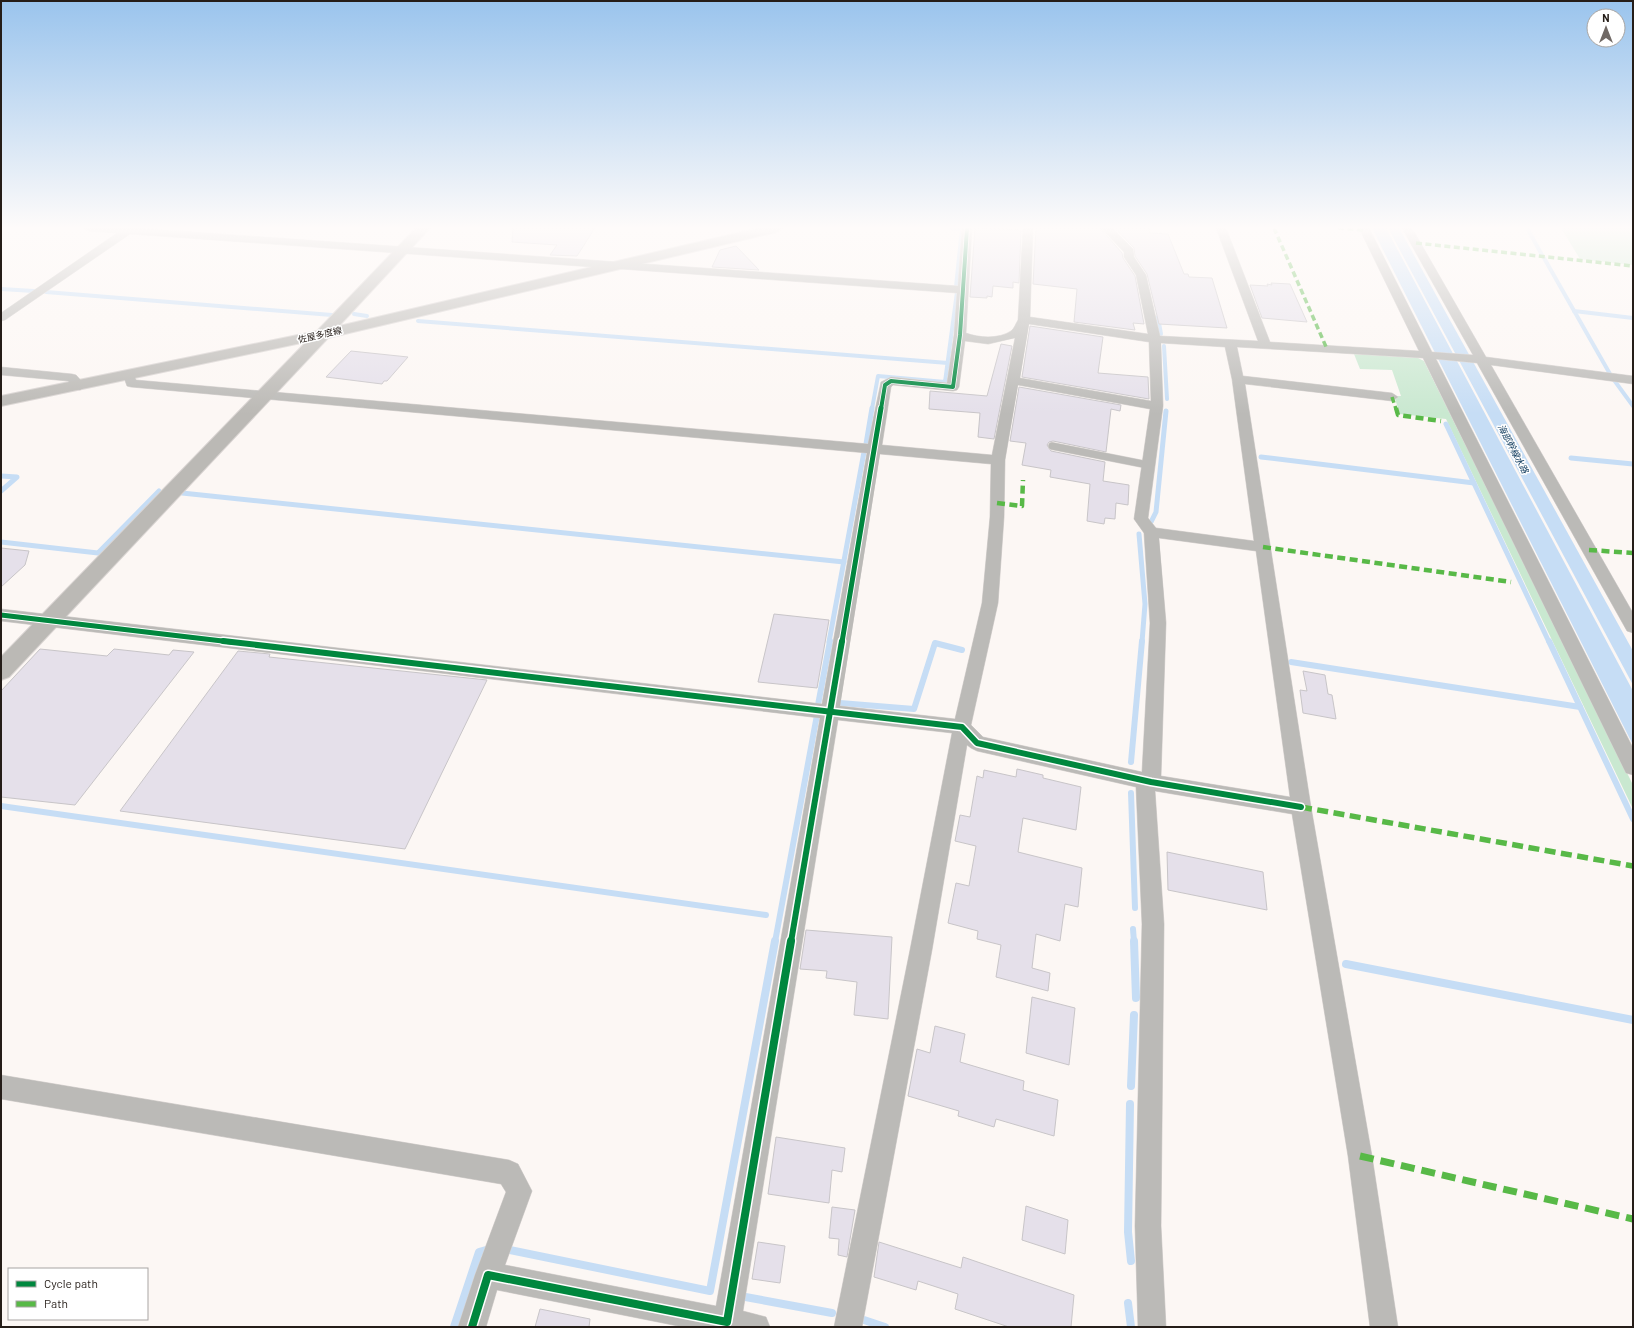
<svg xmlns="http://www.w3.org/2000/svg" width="1634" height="1328" font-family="Barlow,'Noto Sans JP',sans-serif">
<rect width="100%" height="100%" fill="#fcf7f4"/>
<g fill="#c9e8d0">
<polygon points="1561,228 1633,228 1633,265 1580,259"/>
<polygon points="1354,354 1418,358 1424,361 1633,785 1633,809 1446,419 1400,414 1394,396 1401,396 1392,370 1360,369"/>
</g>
<g fill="#c6ddf5">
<polygon points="1372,228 1386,228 1633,691 1633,745"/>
<polygon points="1388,228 1399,228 1633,651 1633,685"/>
</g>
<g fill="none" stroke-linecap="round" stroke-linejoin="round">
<g stroke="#c6ddf5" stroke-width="4">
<polyline points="951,228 962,229"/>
<polyline points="1527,228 1542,255"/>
<polyline points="1544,258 1610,374"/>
<polyline points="956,287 962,228"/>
<polyline points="1,289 34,291"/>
<polyline points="46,292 332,315"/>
<polyline points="1574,311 1633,318"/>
<polyline points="354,314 367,316"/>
<polyline points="1158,317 1161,334"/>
<polyline points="418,321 948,363"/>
<polyline points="1164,346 1167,399"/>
<polyline points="1614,380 1633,406"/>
<polyline points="872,409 878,376 945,382 957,292"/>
</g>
<g stroke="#c6ddf5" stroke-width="5">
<polyline points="1446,424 1549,642"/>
<polyline points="866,444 872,408"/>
<polyline points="1261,457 1474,483"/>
<polyline points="1571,458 1633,464"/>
<polyline points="1,476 17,477 1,491"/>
<polyline points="182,493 844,562"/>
<polyline points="1151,522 1156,512 1166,411"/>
<polyline points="1139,534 1145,604 1142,642"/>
<polyline points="1,542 98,553 159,491"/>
<polyline points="829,642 864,452"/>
</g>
<g stroke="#c6ddf5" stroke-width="6">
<polyline points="1549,641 1633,819"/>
<polyline points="1291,662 1580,707"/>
<polyline points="840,703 914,709 935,643 962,650"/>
<polyline points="818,705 830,641"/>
<polyline points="1131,762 1142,641"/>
<polyline points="1131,793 1135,908"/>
<polyline points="1,806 766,915"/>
<polyline points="1133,929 1134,942"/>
<polyline points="775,942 817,715"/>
</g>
<g stroke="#c6ddf5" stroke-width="8">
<polyline points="1134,941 1136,998"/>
<polyline points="1346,964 1633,1020"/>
<polyline points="1131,1086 1134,1015"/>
<polyline points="1130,1104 1128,1232 1131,1261"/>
<polyline points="505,1249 710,1291 775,941"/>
<polyline points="740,1296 832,1313"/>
<polyline points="1128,1303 1131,1327"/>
<polyline points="864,1320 885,1327"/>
<polyline points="454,1327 479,1252 486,1250"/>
</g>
</g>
<g fill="#e5e0ea" stroke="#c8c5c8">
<polygon points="513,228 595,228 577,256 550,255 557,245 512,242"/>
<polygon points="975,228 1021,230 1019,283 1013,282 1013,288 993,286 992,297 987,296 987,298 970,297"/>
<polygon points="1036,228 1100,228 1122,253 1123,258 1135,276 1144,324 1133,323 1135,330 1074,322 1077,289 1033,284"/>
<polygon points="1115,228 1149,228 1150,233 1168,234 1184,274 1188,274 1189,277 1212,278 1227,328 1159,324 1147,274 1135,256 1134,248"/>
<polygon points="736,246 759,270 712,267 720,250"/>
<polygon points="1271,283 1290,284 1307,322 1262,318 1250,285 1268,286 1267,284 1272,285"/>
<polygon points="1030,326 1103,337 1098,373 1148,377 1149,399 1022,377"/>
<polygon points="1001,344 1012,346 994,439 978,437 980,413 929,409 930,391 987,396"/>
<polygon points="351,351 408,357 387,381 384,381 382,384 326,377"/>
<polygon points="1019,387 1121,405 1120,411 1111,409 1106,452 1053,441 1049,442 1047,445 1051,451 1105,462 1103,481 1129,485 1128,505 1116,503 1115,519 1105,518 1104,524 1087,521 1090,484 1050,477 1051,470 1022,465 1026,443 1010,441"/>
<polygon points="1,548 29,551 25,565 1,587"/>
<polygon points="774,614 829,620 817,688 758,682"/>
<polygon points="40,649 107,656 114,649 169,655 173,650 194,652 75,805 1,797 1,691"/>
<polygon points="238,651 270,654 269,657 487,680 405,849 120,811"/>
<polygon points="1303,671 1325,675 1328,694 1332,695 1336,719 1303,713 1300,690 1307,691"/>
<polygon points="1017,769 1043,775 1043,778 1081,787 1076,830 1023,818 1018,852 1082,868 1078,907 1065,904 1060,941 1036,934 1032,968 1050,973 1048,991 996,977 1001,945 977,939 978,931 948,923 956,883 969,886 976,846 955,841 960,815 970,817 977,776 983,778 984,770 1016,777"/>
<polygon points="1167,852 1263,872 1267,910 1168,890"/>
<polygon points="806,930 892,937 888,1019 854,1015 857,982 826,978 827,971 800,969"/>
<polygon points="1032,997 1075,1008 1069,1065 1026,1053"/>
<polygon points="935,1026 965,1034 960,1062 1024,1081 1023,1090 1058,1100 1054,1136 996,1119 994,1127 958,1116 959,1111 908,1096 917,1049 930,1053"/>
<polygon points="776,1137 845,1148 842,1172 832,1170 829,1203 768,1194"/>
<polygon points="1026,1206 1068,1220 1065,1254 1022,1240"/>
<polygon points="832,1207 855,1210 847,1257 838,1255 839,1239 829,1238"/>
<polygon points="758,1242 785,1246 780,1283 752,1279"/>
<polygon points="879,1242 961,1268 963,1257 1074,1295 1071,1327 1009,1327 955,1309 958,1294 918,1281 916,1290 874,1277"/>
<polygon points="540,1309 590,1319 589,1327 535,1327"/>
</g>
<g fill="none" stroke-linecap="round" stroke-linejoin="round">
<g stroke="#d9d4d2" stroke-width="8">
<polyline id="lane" points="1052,446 1148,465"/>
</g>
<g stroke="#d9d4d2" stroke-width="1">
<g id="street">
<path d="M84,228H137L958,286L962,228H972L966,333C979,338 999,339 1011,331C1014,329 1016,323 1018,320L1023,228H1033L1030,317L1148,334L1136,275L1124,257V252L1101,228H1112L1133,249L1134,257L1146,275L1160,336L1258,341L1216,228H1226L1270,342L1419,351L1359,228H1369L1432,352L1473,355L1402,228H1412L1486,357L1633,376V384L1491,365L1633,613V633L1627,631L1477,363L1436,359L1633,748V775L1626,773L1423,358L1237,347L1243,376L1392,393L1398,397L1392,401L1245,384L1311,807L1372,1156L1398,1327H1370L1348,1156L1292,814L1155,791L1164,924L1161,1226L1166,1327H1138L1135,1226L1142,924L1136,787L977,751L971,748L967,745L932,950L862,1327H834L910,950L952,733L838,720L743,1311L766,1317L770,1327H683L497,1290L486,1327H458L475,1275L506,1192L501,1184L1,1099V1075L509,1160L518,1164L532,1191L505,1265L716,1306L820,718L1,621V609L822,704L867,453L131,387L127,386L123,375L129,371L133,372L136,380L868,444L881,382L891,377L947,383L954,335L957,293L130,234L5,320L1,321V313L117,233L89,231ZM1029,324L1149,342L1151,401L1020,378ZM1015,338L992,455L882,445L891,387L893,385L953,391L957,390L959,387L965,341L988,344ZM1161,343L1225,347L1232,379L1254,541L1156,528L1148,518L1163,406ZM1018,385L1150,409L1134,519L1144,533L1150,623L1142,772L983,737L971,725L998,603L1004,517L1005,460ZM880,454L991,464L990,517L982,603L955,719L840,706ZM1159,538L1256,551L1290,797L1161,776L1166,623Z"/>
<polygon points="1,367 72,374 76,375 86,386 80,390 76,389 68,381 1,375"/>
</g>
</g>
<g stroke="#d9d4d2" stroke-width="2">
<polygon id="secondary" points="416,228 430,228 339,326 759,228 783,228 777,232 328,338 9,677 1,680 1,657 306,342 1,406 1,396 317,331"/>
</g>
<use href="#lane" stroke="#bbbab7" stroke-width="7"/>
<use href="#street" fill="#bbbab7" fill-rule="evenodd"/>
<use href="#secondary" fill="#bbb9b5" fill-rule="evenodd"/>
<g stroke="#58b947" stroke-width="3.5" stroke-dasharray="6 3.5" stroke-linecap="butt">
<polyline points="1274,228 1327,349"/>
<polyline points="1338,228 1364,230"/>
<polyline points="1416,243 1633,266"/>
<polyline points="1392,397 1396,409"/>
</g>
<g stroke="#58b947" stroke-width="4.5" stroke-dasharray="8 4.5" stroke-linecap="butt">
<polyline points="1396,408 1398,415 1441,421"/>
<polyline points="997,503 1022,506 1023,480"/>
<polyline points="1263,547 1511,582"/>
<polyline points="1589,550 1633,553"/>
</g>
<polyline stroke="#58b947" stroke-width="5.5" stroke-dasharray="11 5.5" stroke-linecap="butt" points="1301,807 1633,866"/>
<polyline stroke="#58b947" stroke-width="7" stroke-dasharray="14 7" stroke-linecap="butt" points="1360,1156 1633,1219"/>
<g stroke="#fff" stroke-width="5.5">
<polyline id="cycleway-far3" points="881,409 885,385 891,381 953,387 960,335 967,228"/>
</g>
<g stroke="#fff" stroke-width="7">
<g id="cycleway-far2">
<polyline points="1,615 231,642"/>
<polyline points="842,642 881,408"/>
</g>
</g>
<g stroke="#fff" stroke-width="9">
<g id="cycleway-far1">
<polyline points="223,641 962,727 977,743 1151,782 1301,807"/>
<polyline points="791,942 842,641"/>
</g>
</g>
<g stroke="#fff" stroke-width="11">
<polyline id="cycleway" points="472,1327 488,1275 727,1322 791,941"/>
</g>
<use href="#cycleway-far3" stroke="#00873e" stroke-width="4"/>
<use href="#cycleway-far2" stroke="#00873e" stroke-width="5"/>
<use href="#cycleway-far1" stroke="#00873e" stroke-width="6"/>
<use href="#cycleway" stroke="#00873e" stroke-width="8"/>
</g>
<linearGradient id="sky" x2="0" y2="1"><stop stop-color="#9ac4ed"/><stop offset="0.55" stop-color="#fefbfa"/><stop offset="1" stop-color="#fefbfa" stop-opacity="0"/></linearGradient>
<rect width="1634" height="414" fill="url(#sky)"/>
<g text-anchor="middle" stroke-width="3" stroke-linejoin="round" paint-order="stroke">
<g font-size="9" fill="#251d18" stroke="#fff">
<text transform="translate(320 335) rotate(-13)" y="3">佐屋多度線</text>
</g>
<g font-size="9" font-style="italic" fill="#09365a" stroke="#fff">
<text transform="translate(1513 449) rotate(62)" y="3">海部幹線水路</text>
</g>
</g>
<rect width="1634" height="1328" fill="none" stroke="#251d18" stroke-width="4"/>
<rect x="8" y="1268" width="140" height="52" fill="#ffffff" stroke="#a8a5a3"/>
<rect x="16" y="1281" width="20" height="6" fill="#00873e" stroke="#a8a5a3"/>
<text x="44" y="1288" font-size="12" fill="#251d18">Cycle path</text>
<rect x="16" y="1301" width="20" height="6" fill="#58b947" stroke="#a8a5a3"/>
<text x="44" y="1308" font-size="12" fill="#251d18">Path</text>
<g transform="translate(1606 28)"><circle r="19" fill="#ffffff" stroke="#a8a5a3"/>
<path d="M0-3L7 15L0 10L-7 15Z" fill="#706965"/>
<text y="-6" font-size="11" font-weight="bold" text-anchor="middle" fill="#251d18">N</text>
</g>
</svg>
